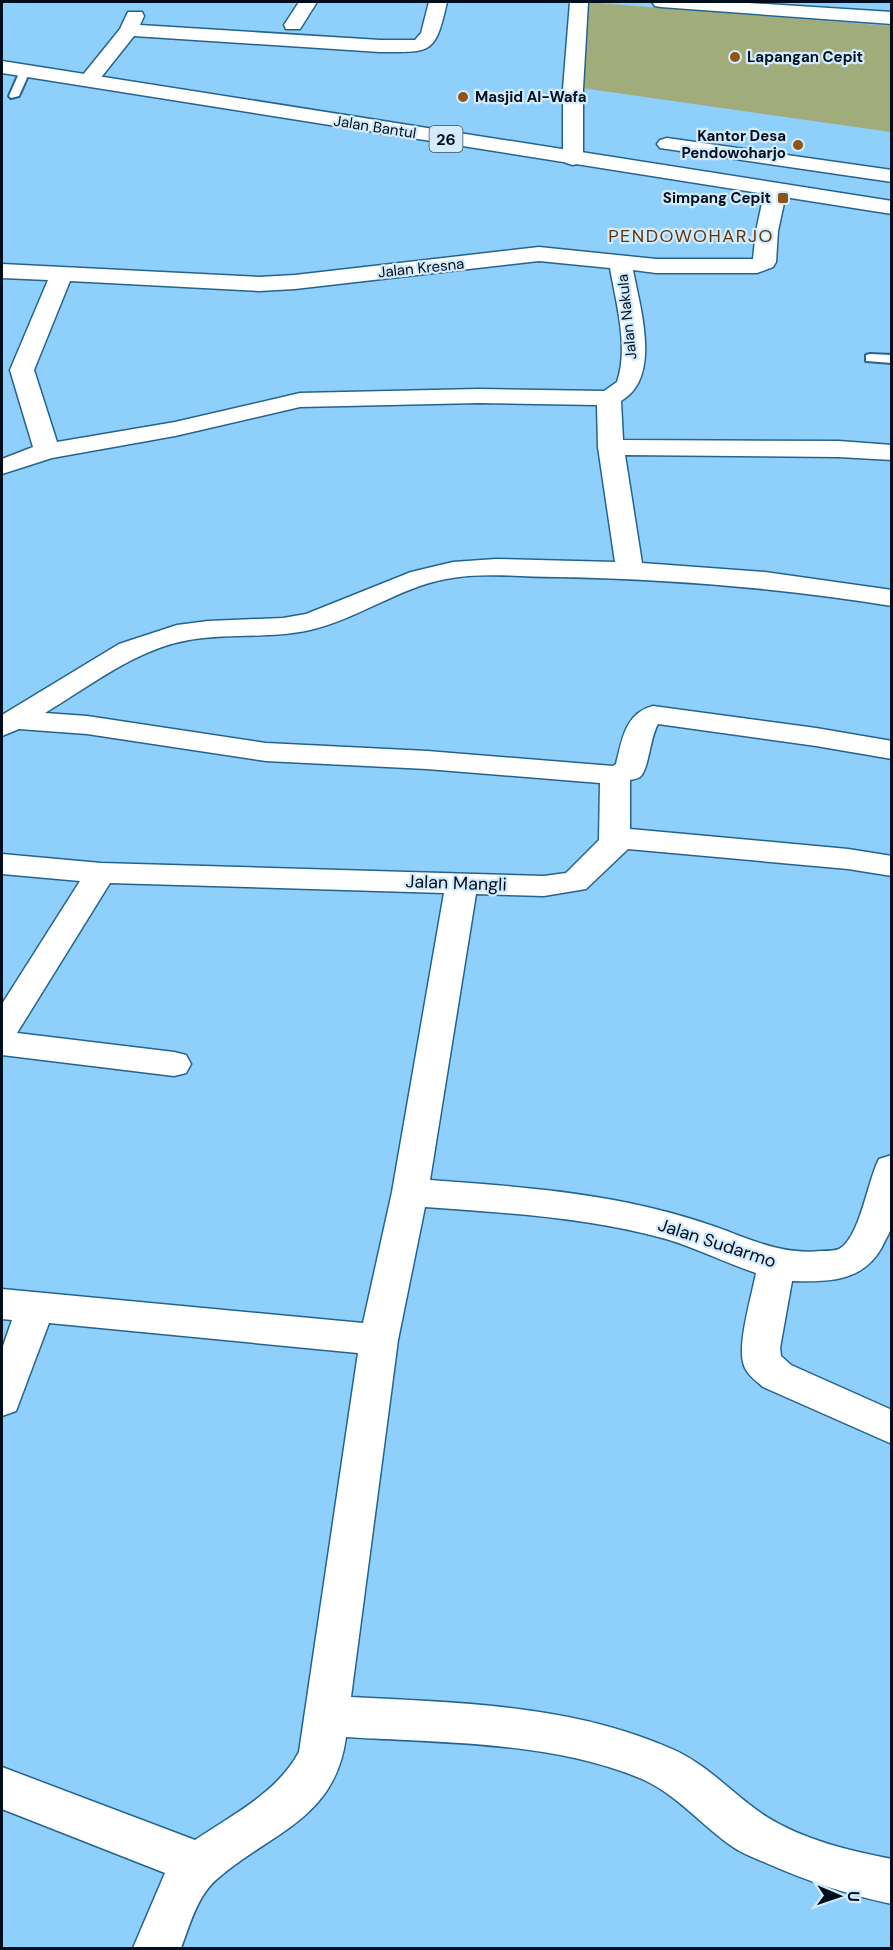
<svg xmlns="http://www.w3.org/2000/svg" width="893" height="1950" font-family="'DM Sans',sans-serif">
<rect width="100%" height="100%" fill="#8fcffb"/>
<polygon fill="#a0ad7b" points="585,2 891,26 891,132 575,87"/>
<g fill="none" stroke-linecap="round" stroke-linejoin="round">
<g stroke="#24648c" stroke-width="4">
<g id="lane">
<polygon points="25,68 30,71 19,96 11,98 9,96 20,71"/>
<polygon points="870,354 892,355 892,363 866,361 866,355"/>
</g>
</g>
<g stroke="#24648c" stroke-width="3">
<g id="street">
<polygon points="299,2 317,2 300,29 286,29 284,25"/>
<path d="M429,2H447C435,55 432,52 380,52L134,36L95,85H81L78,81L120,29L128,12H142L144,16L140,25L380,40H415L421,33Z"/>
<polygon points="570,2 588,2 583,89 583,159 580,163 573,165 566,163 563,159 563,89"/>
<polygon points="652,2 733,2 892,12 892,24 661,7 655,6"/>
<polygon points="667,138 892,170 892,182 660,148 657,144 660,140"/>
<path d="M776,183L783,185L787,189L778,231L776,262L773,267L757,273H656L633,270C640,308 662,378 621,401L623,440L839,441L892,445V460L839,457L625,455L642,563L765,572L892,590V606C781,588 670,579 558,577C521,577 482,572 446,579C398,588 358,619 310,630C270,639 229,633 189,640C136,649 90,686 45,713L87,716L266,743L427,751L613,766L616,764C622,740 625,713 653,706L816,728L892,741V759L816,746L658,724C650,737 649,769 640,777C637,779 633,779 630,780V829L848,849L892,856V876L848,869L628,849L586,889L544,896L476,894L430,1180C527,1187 624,1194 716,1227C752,1240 782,1255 821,1251C826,1251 834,1251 839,1249C860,1238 868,1179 879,1159L892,1155C892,1177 893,1203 892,1225C890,1233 885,1240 882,1247C863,1282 828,1282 792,1281L780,1348L781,1356L791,1365L892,1410V1444L763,1387C755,1380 745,1373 743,1362C738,1341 752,1295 756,1273C725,1263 697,1248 666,1239C588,1217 506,1213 425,1207L398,1340L351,1697C459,1703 571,1704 672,1749C709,1765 734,1796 767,1817C804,1840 850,1851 892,1859V1904C848,1895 807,1881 766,1863C755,1858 743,1854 733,1847C702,1826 678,1795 642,1779C553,1741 442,1743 346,1737C335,1820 271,1832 217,1879C197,1896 190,1925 181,1948H133L165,1873L2,1809V1767L195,1840C232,1815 277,1793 299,1752L358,1353L49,1323L16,1411L2,1416V1349L12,1320L2,1319V1289L363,1323L392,1192L444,893L110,883L17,1033L174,1052L186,1055L191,1064L186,1073L174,1076L2,1055V1004L80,881L2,874V854L101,863L544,876L566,873L599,840L600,783L427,769L266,761L87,734L19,729L2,736V715L119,644L177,625L208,621L283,618L306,614L411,572L453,562L496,559L615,562L598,447L597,405L478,403L300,407L175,436L52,458L2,474V459L33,447L10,370L48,280L2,278V264L259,277L295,275L539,247L656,259H753L756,231L765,189L769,185ZM539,261L610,268C616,303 629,347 617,382L604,391L478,389L300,393L175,422L57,442L34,370L70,281L259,291L295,289Z"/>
</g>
</g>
<g stroke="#24648c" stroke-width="3">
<polygon id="primary" points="2,61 892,201 892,214 2,73"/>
</g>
<use href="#lane" fill="#fff" fill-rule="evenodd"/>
<use href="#street" fill="#fff" fill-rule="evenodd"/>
<use href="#primary" fill="#fff" fill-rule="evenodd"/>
</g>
<g fill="#905316" stroke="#d2ebfd" stroke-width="2">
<circle cx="735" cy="57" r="6"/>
<circle cx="463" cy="97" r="6"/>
<circle cx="798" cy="145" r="6"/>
<rect x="777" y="192" width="12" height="12" rx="3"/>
</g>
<g text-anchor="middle" stroke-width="4.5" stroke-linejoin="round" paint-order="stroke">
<g font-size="15" font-weight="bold" fill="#000e1e" stroke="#d2ebfd" text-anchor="start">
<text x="747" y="62">Lapangan Cepit</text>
<text x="475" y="102">Masjid Al-Wafa</text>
<text x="786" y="141" text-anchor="end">Kantor Desa<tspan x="786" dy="17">Pendowoharjo</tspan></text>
<text x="771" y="203" text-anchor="end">Simpang Cepit</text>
</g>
<g font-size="15" fill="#000e1e" stroke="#d2ebfd">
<text transform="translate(375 127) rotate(9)" y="5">Jalan Bantul</text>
<text transform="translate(421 268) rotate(-6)" y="5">Jalan Kresna</text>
<text transform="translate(627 317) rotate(-96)" y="5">Jalan Nakula</text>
</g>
<rect fill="#d2ebfd" stroke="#3f5061" stroke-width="1.5" x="429.5" y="126" width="33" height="26" rx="4.5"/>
<g font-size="16" font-weight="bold" fill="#000e1e">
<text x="446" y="145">26</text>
</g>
<g font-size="18" letter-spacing="1.5" fill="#5f350b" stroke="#d2ebfd">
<text x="691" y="242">PENDOWOHARJO</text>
</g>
<g font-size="18" fill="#000e1e" stroke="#d2ebfd">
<text transform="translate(456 883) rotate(2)" y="6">Jalan Mangli</text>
<text transform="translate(717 1243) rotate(18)" y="6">Jalan Sudarmo</text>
</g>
</g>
<rect width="893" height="1950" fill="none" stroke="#000e1e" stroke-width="6"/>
<g transform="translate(839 1896) rotate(92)" stroke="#d2ebfd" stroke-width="4.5" paint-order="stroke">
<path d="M0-4.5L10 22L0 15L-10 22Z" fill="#000e1e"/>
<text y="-9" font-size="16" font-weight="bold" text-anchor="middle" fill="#000e1e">U</text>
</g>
</svg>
